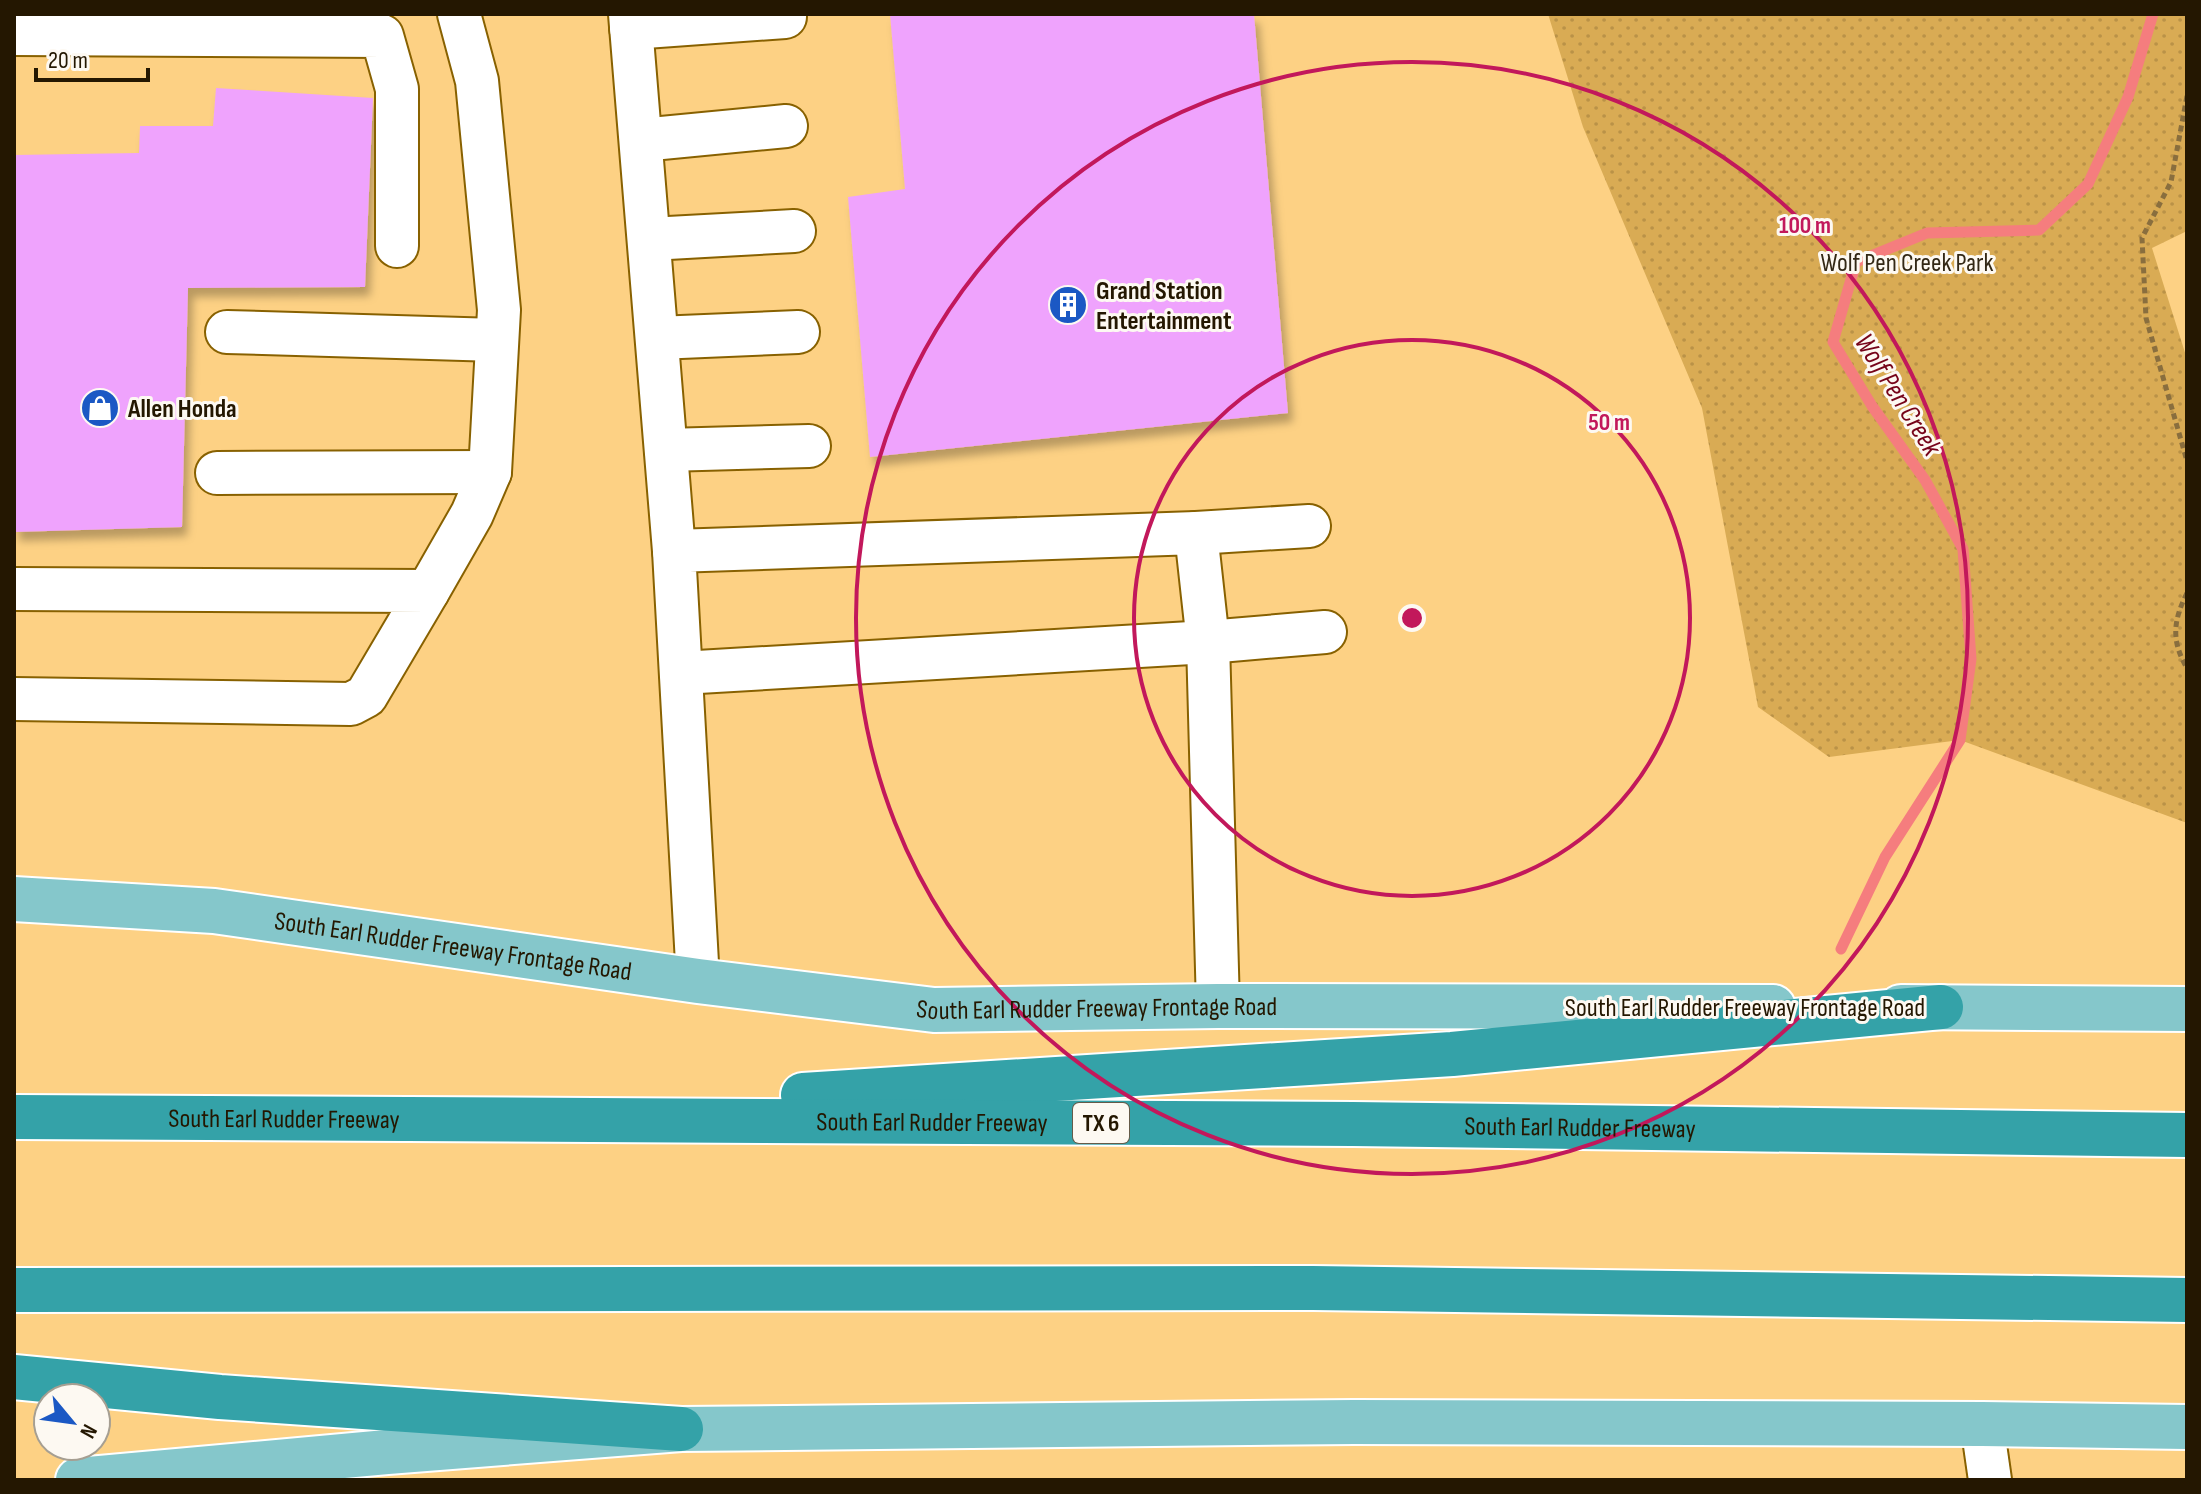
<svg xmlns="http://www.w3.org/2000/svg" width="2201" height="1494" font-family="'Sofia Sans Condensed',sans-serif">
<defs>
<pattern id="park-dots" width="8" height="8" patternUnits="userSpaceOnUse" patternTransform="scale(2)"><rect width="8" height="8" fill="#d9ab54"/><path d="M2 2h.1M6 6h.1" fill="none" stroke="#ba9247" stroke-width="1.8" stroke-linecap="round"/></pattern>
<filter id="shadow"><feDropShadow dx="5" dy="9" stdDeviation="4" flood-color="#0004"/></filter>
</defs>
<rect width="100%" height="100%" fill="#fdd184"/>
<polygon fill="url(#park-dots)" points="1548,14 2187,14 2187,231 2152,248 2187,359 2187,823 1960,740 1829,757 1758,707 1702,408 1583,127"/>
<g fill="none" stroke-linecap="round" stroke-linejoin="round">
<polyline stroke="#f57d7e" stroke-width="11" points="1841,949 1885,857 1960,740 1971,659 1963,549 1925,480 1872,406 1833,342 1856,262 1927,233 2039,230 2088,184 2128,97 2153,14"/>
</g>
<g fill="#efa3fd" filter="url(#shadow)">
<polygon points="890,14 1254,14 1288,413 870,457 848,197 905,189"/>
<polygon points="216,88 373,98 365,287 188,288 182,527 14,532 14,155 139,153 140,126 213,126"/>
</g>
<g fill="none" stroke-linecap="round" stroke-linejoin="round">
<g stroke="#886100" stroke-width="46">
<g id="minor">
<polyline points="630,14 674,551"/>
<polyline points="631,28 785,17"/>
<polyline points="14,34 382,36 397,89 397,246"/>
<polyline points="641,140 786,126"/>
<polyline points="650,239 794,231"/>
<polyline points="227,332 497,340"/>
<polyline points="657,338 798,332"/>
<polyline points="666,450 809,446"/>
<polyline points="217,473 490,472"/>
<polyline points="1196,533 1309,526"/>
<polyline points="14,589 428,591 366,696 351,704 14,699"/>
<polyline points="428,591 472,514 490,472 499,310 477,81 459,14"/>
<polyline points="681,673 1208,642 1325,632"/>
<polyline points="698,981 674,551 1196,533 1208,642 1218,1006"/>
<polyline points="1982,1424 1990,1480"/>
</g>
</g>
<g stroke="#fff" stroke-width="48">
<g id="major">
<path id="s1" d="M14,899L214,911L698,981L934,1010L1218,1006L1773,1007"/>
<polyline points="1901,1007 2187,1009"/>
<polyline points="78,1480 387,1452 681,1429 1354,1422 1982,1424 2187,1427"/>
</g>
</g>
<g stroke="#fff" stroke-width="48">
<g id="highway">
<polyline points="803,1095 1452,1054 1941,1007"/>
<path id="s2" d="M14,1117L1353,1124L2187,1135"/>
<polyline points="14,1290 1313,1288 2187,1300"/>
<polyline points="14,1377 220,1397 681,1429"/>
</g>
</g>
<g stroke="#896e3e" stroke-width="5" stroke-dasharray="6 4" stroke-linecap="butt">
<polyline points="2187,96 2171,182 2142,238 2146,318 2187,461"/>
<path d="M2187,593C2173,621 2171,641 2187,668"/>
</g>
<use href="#minor" stroke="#fff" stroke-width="42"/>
<use href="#major" stroke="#85c7cb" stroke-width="44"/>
<use href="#highway" stroke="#34a2a8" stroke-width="44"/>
</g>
<g fill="none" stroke="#c2185b" stroke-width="4">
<circle cx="1412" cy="618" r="278"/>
<circle cx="1412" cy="618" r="556"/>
</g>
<defs>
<g id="building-disc" transform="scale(2)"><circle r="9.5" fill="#1b58c4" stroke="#fdf9f2"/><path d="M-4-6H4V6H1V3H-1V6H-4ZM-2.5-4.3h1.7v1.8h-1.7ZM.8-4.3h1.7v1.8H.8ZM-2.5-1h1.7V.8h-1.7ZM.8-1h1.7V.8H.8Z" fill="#fff"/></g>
<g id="shop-disc" transform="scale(2)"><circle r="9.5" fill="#1b58c4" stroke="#fdf9f2"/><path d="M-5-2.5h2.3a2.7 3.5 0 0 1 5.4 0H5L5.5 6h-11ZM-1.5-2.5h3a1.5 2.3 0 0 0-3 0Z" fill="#fff"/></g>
</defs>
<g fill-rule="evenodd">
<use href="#building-disc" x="1068" y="305"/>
<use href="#shop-disc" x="100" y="408"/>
</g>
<g text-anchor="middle" stroke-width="6" stroke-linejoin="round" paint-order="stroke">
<rect fill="#fdf9f2" stroke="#655b49" stroke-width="2" x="1073" y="1103" width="56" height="40" rx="6"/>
<g font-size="24" font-weight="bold" fill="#241701">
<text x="1101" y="1131">TX 6</text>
</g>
<g font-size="26" fill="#332815" stroke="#fdf9f2">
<text x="1907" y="271">Wolf Pen Creek Park</text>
</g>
<g font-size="26" font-weight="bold" fill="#241701" stroke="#fdf9f2" text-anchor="start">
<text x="1096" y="299">Grand Station<tspan x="1096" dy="30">Entertainment</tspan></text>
<text x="128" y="417">Allen Honda</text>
</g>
<g font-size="26" fill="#241701" stroke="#fdf9f2">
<text dy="9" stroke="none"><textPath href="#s1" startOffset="442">South Earl Rudder Freeway Frontage Road</textPath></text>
<text dy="9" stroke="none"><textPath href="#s1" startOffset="1090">South Earl Rudder Freeway Frontage Road</textPath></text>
<text x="1745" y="1016">South Earl Rudder Freeway Frontage Road</text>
<text dy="9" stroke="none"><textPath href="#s2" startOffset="270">South Earl Rudder Freeway</textPath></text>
<text dy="9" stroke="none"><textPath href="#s2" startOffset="918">South Earl Rudder Freeway</textPath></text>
<text dy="9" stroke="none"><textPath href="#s2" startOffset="1566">South Earl Rudder Freeway</textPath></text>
</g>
<g font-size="28" font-style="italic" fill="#760419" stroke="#fdf9f2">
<text transform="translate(1899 394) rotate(58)" y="10">Wolf Pen Creek</text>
</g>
</g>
<circle cx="1412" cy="618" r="12" fill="#c2185b" stroke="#fdf9f2" stroke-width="4"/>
<g font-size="24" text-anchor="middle" font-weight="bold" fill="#c2185b" stroke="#fdf9f2" stroke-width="6" stroke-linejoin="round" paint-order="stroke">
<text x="1805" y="233">100 m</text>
<text x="1609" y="430">50 m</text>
</g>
<rect width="2201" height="1494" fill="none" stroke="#241701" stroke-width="32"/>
<g transform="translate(72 1422) rotate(119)"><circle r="38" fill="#fdf9f2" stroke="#a69f92" stroke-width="2"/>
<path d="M0-6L14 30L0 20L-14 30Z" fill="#1b58c4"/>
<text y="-12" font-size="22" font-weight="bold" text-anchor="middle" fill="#241701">N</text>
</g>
<path d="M36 68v12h112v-12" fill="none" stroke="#241701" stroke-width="4"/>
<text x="48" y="68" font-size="24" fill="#241701" stroke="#fdf9f2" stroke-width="6" paint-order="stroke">20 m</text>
</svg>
